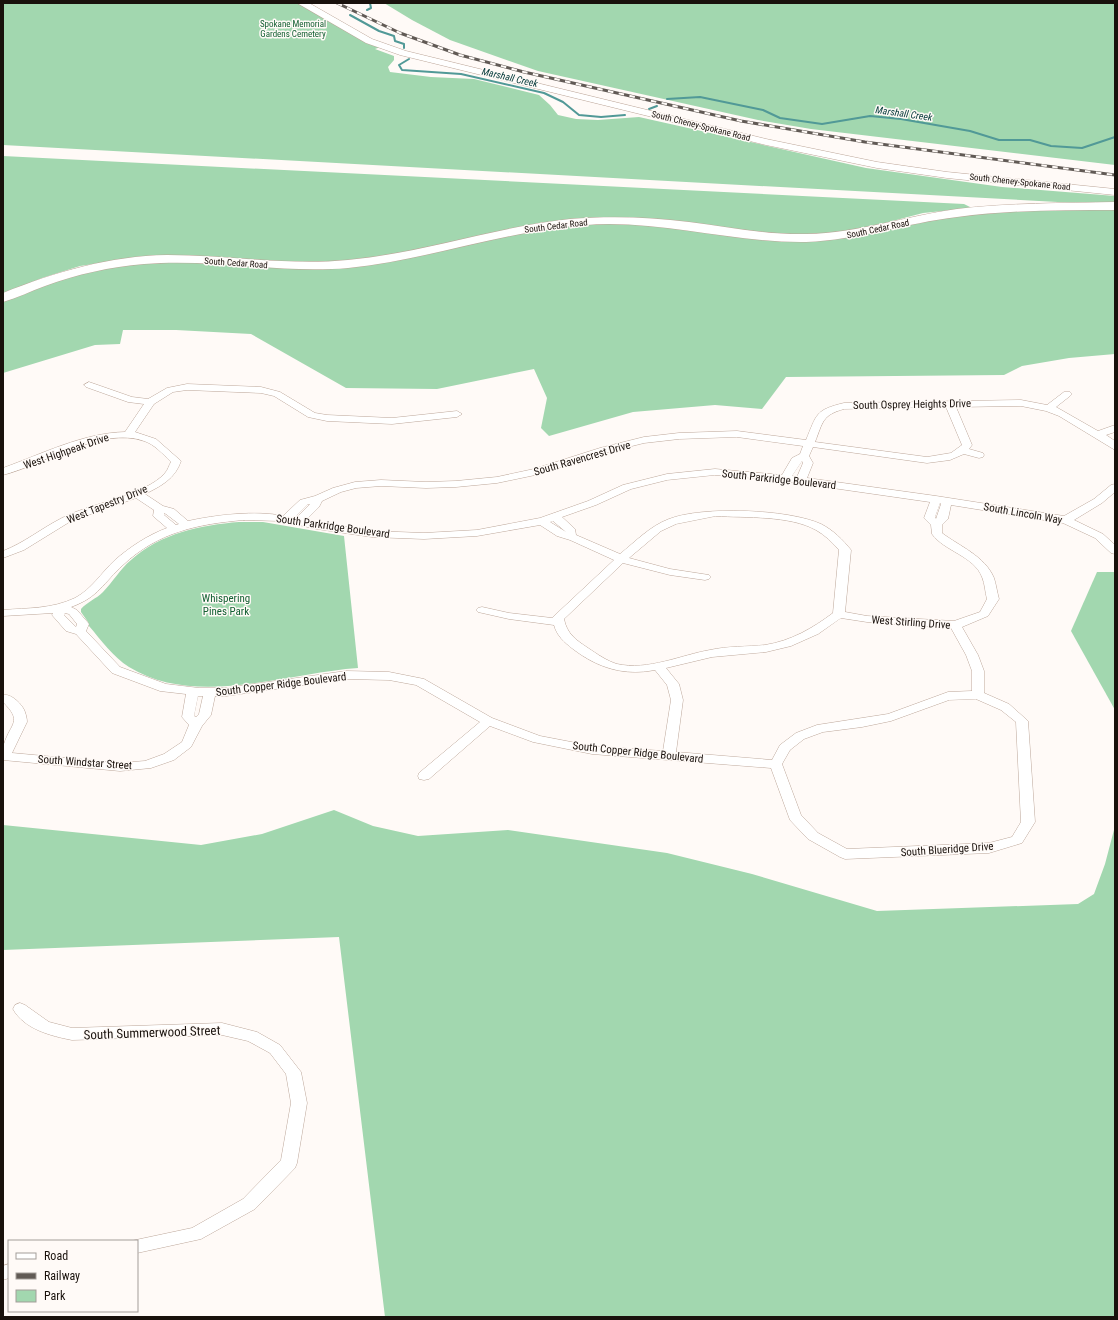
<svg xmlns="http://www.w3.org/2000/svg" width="1118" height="1320" font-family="'Roboto Condensed',sans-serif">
<rect width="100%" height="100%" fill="#fffaf7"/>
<g fill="#a2d7af">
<polygon points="3,3 302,3 383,46 375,49 394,56 394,60 388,67 390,72 431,77 474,79 539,95 550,105 558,115 576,119 598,120 639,117 866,168 1002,187 1115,196 1115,202 1076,203 3,145"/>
<polygon points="384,3 1115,3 1115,165 811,129 758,120 538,71 450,40 412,20"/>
<polygon points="3,156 964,204 972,208 923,213 847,233 811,236 594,218 539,223 403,253 355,261 306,263 127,259 80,266 42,278 3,294"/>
<polygon points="1088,209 1115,210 1115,354 1069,358 1022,366 1004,375 786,377 762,409 715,405 633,412 549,436 541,428 547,398 534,369 437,389 346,388 251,334 176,330 123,330 120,344 95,345 3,373 3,301 39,285 104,267 165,261 332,267 541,228 584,223 631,223 809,240 932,218 997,211"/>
<path d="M239,522H263L344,536L358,668C286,673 195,708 129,667C113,657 101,640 89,626L88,622L81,612V609C87,602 96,599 103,592C113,582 120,569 131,560C161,533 201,525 239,522Z"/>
<polygon points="1097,572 1115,572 1115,710 1071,631"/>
<polygon points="334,810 373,826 418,836 508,830 667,853 752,874 877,911 1078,904 1094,894 1105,864 1115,826 1115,1317 385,1317 339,937 3,950 3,825 201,845 262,834"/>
</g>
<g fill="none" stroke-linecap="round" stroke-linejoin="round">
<g stroke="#519997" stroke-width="2">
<polyline points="367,10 371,8 370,3"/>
<polyline points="350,15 379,31 394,36 395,41 404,44 404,48"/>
<polyline points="409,59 399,65 402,70 461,74 544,93 563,102 579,115 601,117 625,115"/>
<polyline points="667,99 700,97 763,110 780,118 822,124 870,116 901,119 970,131 999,140 1030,140 1051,146 1082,148 1115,137"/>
<polyline points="649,109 657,106"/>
</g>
<g stroke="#bda79a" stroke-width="1">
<g id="street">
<path d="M89,382L132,397L148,399L167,388L187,384L261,387L280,392L315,413L327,415L392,418L457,411L462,414L457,417L392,424L327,421L308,417L274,396L261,393L187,390L173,392L154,404L135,432L156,439L181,461C175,479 161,486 145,494L163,506L174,509L188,521C215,515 257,510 283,516L300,500L315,496L333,488L355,482L381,480L426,482L456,481L497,477L534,469L600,448L644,437L679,433L737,431L806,440C817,414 815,410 844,403L1021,400L1047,405L1064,392H1070L1072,394L1070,396L1056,407L1098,431L1115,425V432L1106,435L1115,441V450L1059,416L1046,411L1021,406L956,407L972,445L969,449L983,453L984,455L983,457L979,458L964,454L950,460L927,463L813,447L809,456L813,463L807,478L936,496L1064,516L1094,499L1111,485L1115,484V492L1102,503L1074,520L1103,534L1115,545V554L1111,553L1095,538L1063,523L951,505L948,519L942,525V533C959,546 985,556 994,578C996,584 997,592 999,599L988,616L962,627L978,655L984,671V693L1009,704L1028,721L1035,822L1022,843L989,853L845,859L840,857L808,839L790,820L771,768L592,754L533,742L490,726L429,779L424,780L419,779L418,776L419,773L480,722L416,685L389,680L346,679L226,696H215L211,715L202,726L191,747L174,760L151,768L120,771L3,760C3,755 2,749 4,744C11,722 23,722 3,702V695C11,693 23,705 25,712C26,715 27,719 27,722L12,753L120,763L145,761L164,754L182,742L189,725L182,717L186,694L160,691L112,673L76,634L66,631L52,615L53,613L3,616V610C28,608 52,609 75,598C92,589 101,573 115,560C130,547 148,535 167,528L153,516L154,510L136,498L71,521L24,550L3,558V551C24,543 42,528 62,518C88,504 147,495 165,473C168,470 169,465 171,462C163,454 154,444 144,441C102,426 43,465 3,475V468C42,454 83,433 125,432L144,404L128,402L86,387L84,385ZM946,407L962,445L951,453L927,457L815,442C823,422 822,415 844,409ZM737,437L803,446L800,454L792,458L782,475L715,469L667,474L623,485L588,501L540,518L477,530L424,533L372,531L306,520L319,507L322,501L341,492L356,488L381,486L426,488L456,487L497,483L540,474L608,452L644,443L679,439ZM802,461L803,463L797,477L792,476ZM715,475L777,480L930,502L924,518L931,525L932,534C944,551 974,556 982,577C985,584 985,592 987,599L980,612L954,621L867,616L845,612L851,550C843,540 833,530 821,524C788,509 702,506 669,519C650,526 635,542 620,554L576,535L575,529L562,517L596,505L631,489L667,480ZM940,503L941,504L936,519L935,517ZM308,504H310L296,518H294ZM164,513L166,514L179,524L176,525L164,515ZM716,516C746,518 789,515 816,530C825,535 833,543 839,550L833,613C813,628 791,641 765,645C747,647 728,646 710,650C681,655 648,671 617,664C607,661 597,654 588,648C576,640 567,634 564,619L623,563L670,575L705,580L709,579L711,577L709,575L670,569L629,558L661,531L676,524ZM244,520L280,521L317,529L372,537L424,539L477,536L540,525L557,536L570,540L614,560L552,618L509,613L482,607L478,608L476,610L478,612L509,619L554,625C557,636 564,642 573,649C598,668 624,676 655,670L667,685L671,700L663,751L592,746L540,736L492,718L424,679L389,672L346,671L226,688H199L166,684L120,667L86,631L89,624L77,610L71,607C99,597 103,583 123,565C158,532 198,524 244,520ZM553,521L566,532L550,522ZM65,613L69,614L77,624L76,627L64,615ZM841,618L867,622L951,628L966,655L972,671V691L948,692L888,714L817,725L796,733L780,745L772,760L676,752L683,700L679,684L666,668L712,657L766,652L791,646L818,634ZM198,696H203L199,714L196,717L194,716ZM976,699L1001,710L1016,722L1021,822L1012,837L989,843L847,849L818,833L801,815L782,764L790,750L804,739L823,732L862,727L891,721L949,700Z"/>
<path d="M20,1003L25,1005L49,1022L72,1028L222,1023L257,1032L280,1045L301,1072L307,1103L297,1163L295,1168L255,1209L201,1239L137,1253V1241H131L192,1228L243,1199L281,1160L291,1103L286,1074L270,1053L248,1041L222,1035L72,1040C51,1036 24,1029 13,1009L15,1005Z"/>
<polygon points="9,1264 9,1278 3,1280 3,1266"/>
</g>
</g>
<g stroke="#bda79a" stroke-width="1">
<g id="secondary">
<polygon points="297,3 309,3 372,39 406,51 766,139 877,162 947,172 1115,189 1115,195 947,178 877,168 766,145 400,55 366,43"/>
<path d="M1115,202V210C1062,210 1009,210 957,217C906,223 858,240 806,242C740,243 676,224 609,224C520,225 436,259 348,268C280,274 212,258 144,264C110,267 77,274 45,286C31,291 17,298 3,302V293C55,272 110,256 167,255C228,255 287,266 348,260C423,253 495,227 570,219C610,216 649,217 689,222C728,227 767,235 807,234C858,233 906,216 957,209C1009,203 1062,203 1115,202Z"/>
</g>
</g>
<use href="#street" fill="#fff" fill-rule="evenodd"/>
<use href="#secondary" fill="#fff" fill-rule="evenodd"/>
<g stroke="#615a55" stroke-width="3">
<polyline id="rail" points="337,3 400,33 460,55 524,72 741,121 865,142 1115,175"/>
</g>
<use href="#rail" stroke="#fffaf7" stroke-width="2" stroke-dasharray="5.5" stroke-linecap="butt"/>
</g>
<g text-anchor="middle" stroke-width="3" stroke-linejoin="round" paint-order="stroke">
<g font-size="9" fill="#146033" stroke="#fffaf7">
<text x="293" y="27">Spokane Memorial<tspan x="293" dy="10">Gardens Cemetery</tspan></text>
</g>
<g font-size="9" fill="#19110c" stroke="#fffaf7">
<text transform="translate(701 126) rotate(14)" y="3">South Cheney-Spokane Road</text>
<text transform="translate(1020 182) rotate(6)" y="3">South Cheney-Spokane Road</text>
<text transform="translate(556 226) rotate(-7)" y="3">South Cedar Road</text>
<text transform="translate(878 229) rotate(-12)" y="3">South Cedar Road</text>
<text transform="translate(236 263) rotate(4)" y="3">South Cedar Road</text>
</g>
<g font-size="10" font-style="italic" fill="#023838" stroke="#fffaf7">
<text transform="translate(510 77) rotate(13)" y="4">Marshall Creek</text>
<text transform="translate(904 113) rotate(8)" y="4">Marshall Creek</text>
</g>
<g font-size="11" fill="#19110c" stroke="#fffaf7">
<text transform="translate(912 404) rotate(-1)" y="4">South Osprey Heights Drive</text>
<text transform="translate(66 451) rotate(-19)" y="4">West Highpeak Drive</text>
<text transform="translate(582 458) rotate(-16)" y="4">South Ravencrest Drive</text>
<text transform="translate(779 479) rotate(6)" y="4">South Parkridge Boulevard</text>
<text transform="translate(107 504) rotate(-22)" y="4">West Tapestry Drive</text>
<text transform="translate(1023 513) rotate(10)" y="4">South Lincoln Way</text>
<text transform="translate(333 526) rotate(8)" y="4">South Parkridge Boulevard</text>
<text transform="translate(911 622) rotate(4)" y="4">West Stirling Drive</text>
<text transform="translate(281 684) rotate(-7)" y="4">South Copper Ridge Boulevard</text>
<text transform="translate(638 752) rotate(6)" y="4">South Copper Ridge Boulevard</text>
<text transform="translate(85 762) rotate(4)" y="4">South Windstar Street</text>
<text transform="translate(947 849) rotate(-4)" y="4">South Blueridge Drive</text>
</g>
<g font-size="11" fill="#146033" stroke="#fffaf7">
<text x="226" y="602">Whispering<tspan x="226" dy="13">Pines Park</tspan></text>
</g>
<g font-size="13" fill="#19110c" stroke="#fffaf7">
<text transform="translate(152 1032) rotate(-2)" y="5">South Summerwood Street</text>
</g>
</g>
<rect width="1118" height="1320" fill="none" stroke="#19110c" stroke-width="8"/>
<rect x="8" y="1240" width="130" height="72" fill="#fffaf7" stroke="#a39d99"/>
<rect x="16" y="1253" width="20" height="6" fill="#ffffff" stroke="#a39d99"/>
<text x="44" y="1260" font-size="12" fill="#19110c">Road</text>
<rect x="16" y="1273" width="20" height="6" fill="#615a55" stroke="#a39d99"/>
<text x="44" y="1280" font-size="12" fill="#19110c">Railway</text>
<rect x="16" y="1290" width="20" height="12" fill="#a2d7af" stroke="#a39d99"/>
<text x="44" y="1300" font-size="12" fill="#19110c">Park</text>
</svg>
